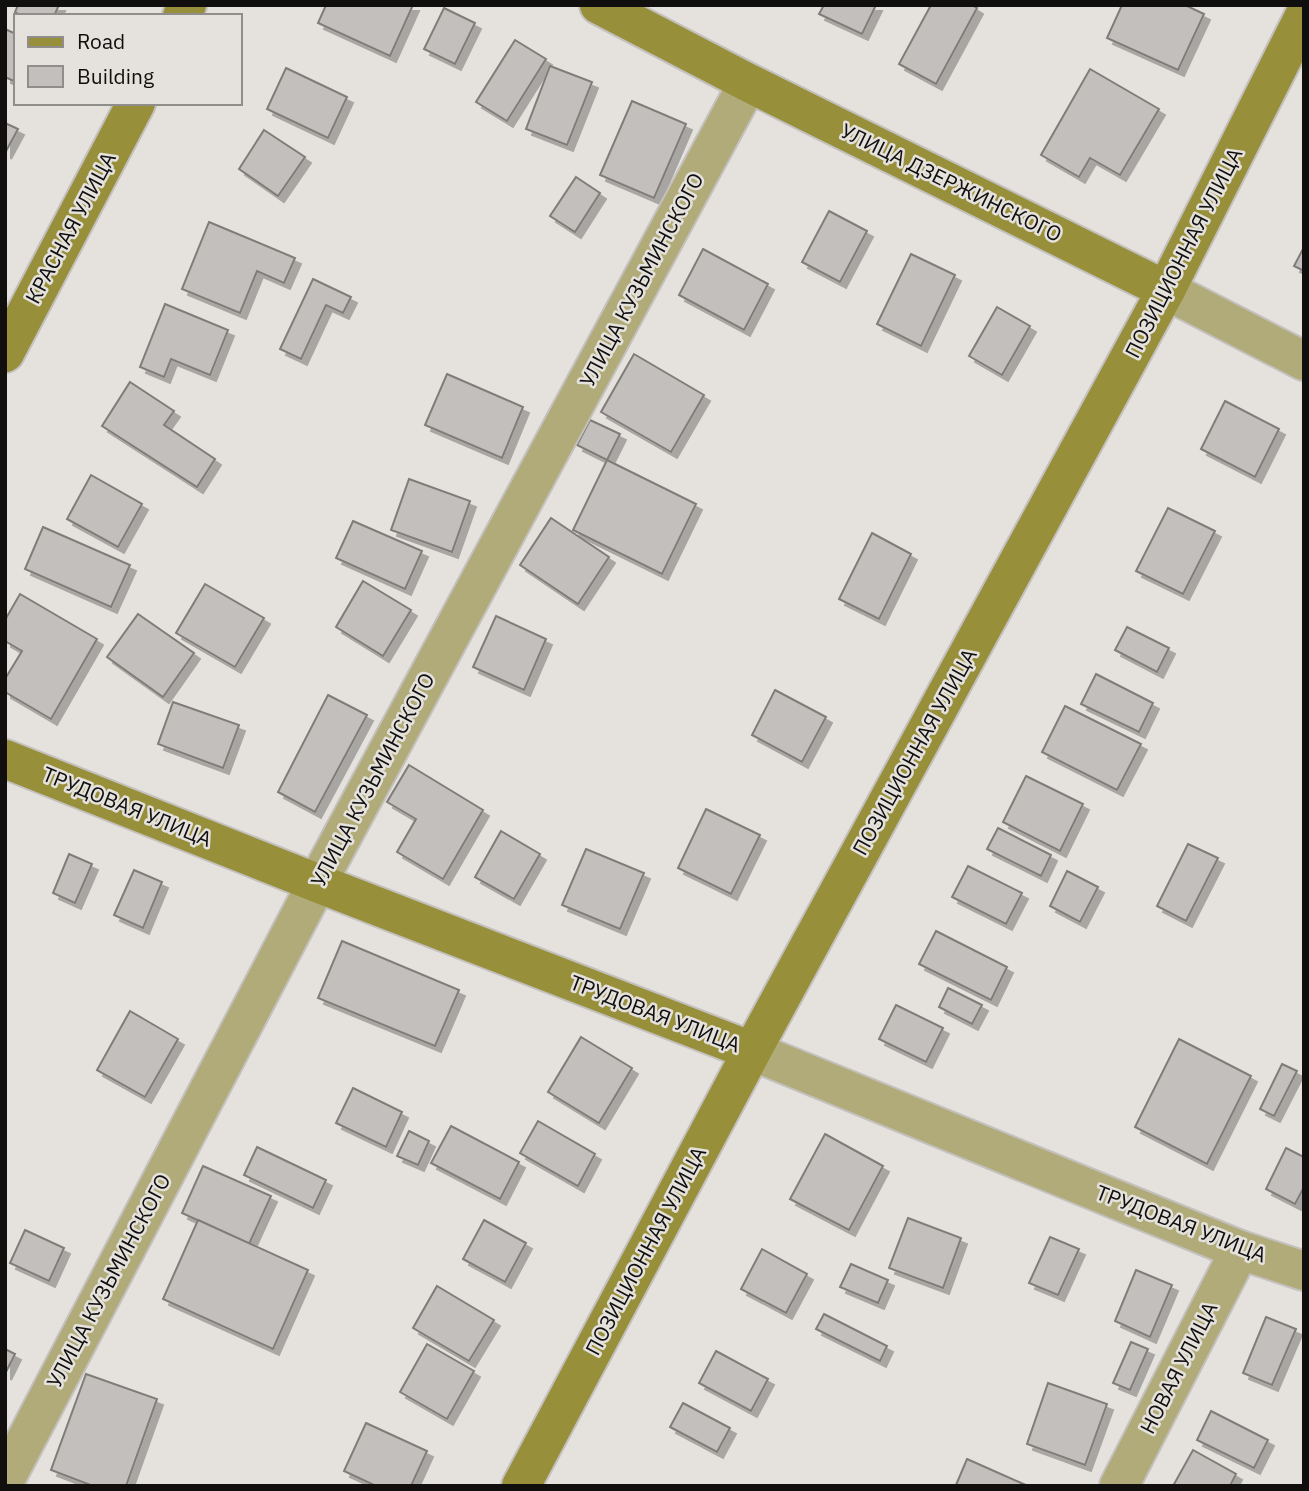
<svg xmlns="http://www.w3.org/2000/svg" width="1309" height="1491" font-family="'IBM Plex Sans',sans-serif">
<defs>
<filter id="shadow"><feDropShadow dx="6" dy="6" stdDeviation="0" flood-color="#0004"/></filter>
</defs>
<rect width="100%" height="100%" fill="#e5e2de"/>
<g fill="#c3bfbd" stroke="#807c7a" stroke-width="2" filter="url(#shadow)">
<polygon points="18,5 59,5 54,16 22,16 15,12"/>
<polygon points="326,5 413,5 390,56 318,23"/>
<polygon points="824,5 876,5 862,34 819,14"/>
<polygon points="931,5 972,5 977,8 936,84 899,64"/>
<polygon points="1122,5 1185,5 1204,14 1178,70 1107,38"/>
<polygon points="444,8 475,23 455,64 424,49"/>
<polygon points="5,29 16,34 16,82 5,77"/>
<polygon points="515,40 546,59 507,121 476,102"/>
<polygon points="550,66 592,82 567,145 526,129"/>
<polygon points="286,68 347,97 328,138 267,109"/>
<polygon points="1090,69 1159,109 1120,175 1090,158 1079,177 1041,155"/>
<polygon points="632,101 686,124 654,198 600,175"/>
<polygon points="5,123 18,129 5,153"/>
<polygon points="264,130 305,157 278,196 239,169"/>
<polygon points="576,177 600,193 575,232 550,216"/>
<polygon points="829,211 867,231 840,282 802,262"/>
<polygon points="209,222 295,258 284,283 257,271 240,313 182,289"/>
<polygon points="1304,247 1304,271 1294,266"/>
<polygon points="703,249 768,284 744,330 679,295"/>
<polygon points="911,254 955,275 921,346 877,324"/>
<polygon points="313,279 351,297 343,313 326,305 301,359 280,349"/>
<polygon points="165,304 228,330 210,375 171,359 164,377 140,367"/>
<polygon points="997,307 1030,326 1002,375 969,356"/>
<polygon points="634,354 704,395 671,452 601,412"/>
<polygon points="447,374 523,407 502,458 425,425"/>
<polygon points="130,382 174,411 164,425 215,459 197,487 102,426"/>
<polygon points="1225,401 1279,429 1255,477 1201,449"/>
<polygon points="590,420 620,434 607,460 577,445"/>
<polygon points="607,460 696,504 662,574 573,530"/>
<polygon points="91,475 142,504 118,547 67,519"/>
<polygon points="409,479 470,501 452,552 391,530"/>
<polygon points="1168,508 1215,531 1183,594 1136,571"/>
<polygon points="551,518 609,557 578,604 520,565"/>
<polygon points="353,521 422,551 405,589 336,558"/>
<polygon points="43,527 130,565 111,607 25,569"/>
<polygon points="872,533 911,554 879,619 839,599"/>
<polygon points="363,581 411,610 383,656 336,627"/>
<polygon points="205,584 264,618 235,667 176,633"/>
<polygon points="20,594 97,639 51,719 5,692 5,679 22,651 5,641 5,620"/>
<polygon points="138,614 194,653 163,697 107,657"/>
<polygon points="496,616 546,639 524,690 473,667"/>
<polygon points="1127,627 1169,648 1157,672 1115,650"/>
<polygon points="1096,674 1153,703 1139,732 1081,704"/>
<polygon points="775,690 826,717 802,762 752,735"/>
<polygon points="328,695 367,715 315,812 278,792"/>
<polygon points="173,702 239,725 223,768 158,744"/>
<polygon points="1065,706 1141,744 1117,790 1042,752"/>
<polygon points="409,765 483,810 443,879 397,852 416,819 387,802"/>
<polygon points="1026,776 1083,804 1060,851 1003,822"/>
<polygon points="706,809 760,835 731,894 678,868"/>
<polygon points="998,828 1051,855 1041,876 987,849"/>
<polygon points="501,831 540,854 514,899 475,877"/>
<polygon points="1188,844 1218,858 1186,921 1157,906"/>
<polygon points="586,849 644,873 620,929 562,905"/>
<polygon points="69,854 92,864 75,903 53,893"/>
<polygon points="968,866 1022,893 1006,924 952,897"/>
<polygon points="134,870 162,882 143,928 114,915"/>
<polygon points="1067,871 1098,887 1080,922 1050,906"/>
<polygon points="936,931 1007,967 991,1000 919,964"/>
<polygon points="342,941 459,990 435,1046 318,998"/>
<polygon points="948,988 982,1005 972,1024 939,1007"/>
<polygon points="896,1005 943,1028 926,1062 879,1039"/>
<polygon points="130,1011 178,1039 145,1097 97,1070"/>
<polygon points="581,1037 632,1068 599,1123 548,1092"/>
<polygon points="1179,1039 1251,1076 1207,1164 1135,1127"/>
<polygon points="1282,1064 1297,1071 1274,1116 1260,1109"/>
<polygon points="353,1088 402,1112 386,1147 336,1123"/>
<polygon points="538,1121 595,1154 578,1186 520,1153"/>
<polygon points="451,1126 519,1162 500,1199 431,1163"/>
<polygon points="409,1131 429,1141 418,1165 397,1156"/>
<polygon points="825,1134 883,1166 849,1230 790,1199"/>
<polygon points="257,1147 326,1180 313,1208 244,1175"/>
<polygon points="1286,1148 1304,1157 1304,1187 1295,1204 1266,1189"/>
<polygon points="203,1166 271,1196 249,1244 182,1213"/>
<polygon points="908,1218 961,1238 943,1288 889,1268"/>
<polygon points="198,1220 308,1270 273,1349 163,1299"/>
<polygon points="484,1220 526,1243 505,1282 463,1259"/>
<polygon points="25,1230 64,1248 49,1281 10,1263"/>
<polygon points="1050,1237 1079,1249 1058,1295 1029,1283"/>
<polygon points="762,1249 807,1274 786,1313 741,1289"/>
<polygon points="851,1264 888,1280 878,1303 840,1287"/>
<polygon points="1136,1270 1172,1285 1150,1337 1115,1321"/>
<polygon points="437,1286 494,1320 469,1361 413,1328"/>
<polygon points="824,1314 887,1346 880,1361 816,1329"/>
<polygon points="1266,1317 1296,1329 1272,1385 1243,1373"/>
<polygon points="1131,1342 1148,1349 1130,1390 1113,1383"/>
<polygon points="427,1344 474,1371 447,1419 400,1392"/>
<polygon points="5,1349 15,1354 5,1374"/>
<polygon points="716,1351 768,1379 751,1411 699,1383"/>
<polygon points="86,1374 157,1399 126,1486 93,1486 51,1470"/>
<polygon points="1048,1383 1107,1404 1085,1465 1027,1444"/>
<polygon points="683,1403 730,1428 717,1452 670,1427"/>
<polygon points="1211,1411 1268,1440 1254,1468 1197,1440"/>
<polygon points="366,1423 427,1451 411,1486 376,1486 344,1471"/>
<polygon points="1193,1450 1236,1474 1230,1486 1173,1486"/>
<polygon points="967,1459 1028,1486 959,1486 956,1485"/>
</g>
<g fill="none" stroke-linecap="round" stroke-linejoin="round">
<g stroke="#c3c0bd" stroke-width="42">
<g id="street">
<polyline points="1166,290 1304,361"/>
<polyline points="752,1051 1240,1250 1304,1271"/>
<polyline points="5,1480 317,883 748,83"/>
<polyline points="1119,1486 1240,1250"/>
</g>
</g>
<g stroke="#c3c0bd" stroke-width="42">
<g id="secondary">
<polyline points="599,5 745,81 1166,290"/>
<polyline points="182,16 187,5"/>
<polyline points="5,353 136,103"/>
<polyline points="5,759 317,883 752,1051"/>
<polyline points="521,1486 752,1051 1166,290 1304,16"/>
</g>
</g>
<use href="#street" stroke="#b0ab78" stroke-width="38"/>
<use href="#secondary" stroke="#988f3b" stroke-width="38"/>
</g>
<g text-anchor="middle" stroke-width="5" stroke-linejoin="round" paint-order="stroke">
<g font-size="21" fill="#100f0e" stroke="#e5e2de">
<text transform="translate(951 183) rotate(26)" y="7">УЛИЦА ДЗЕРЖИНСКОГО</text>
<text transform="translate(71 228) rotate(-62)" y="7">КРАСНАЯ УЛИЦА</text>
<text transform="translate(1184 253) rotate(-63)" y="7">ПОЗИЦИОННАЯ УЛИЦА</text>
<text transform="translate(642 280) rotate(-62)" y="7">УЛИЦА КУЗЬМИНСКОГО</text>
<text transform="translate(915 752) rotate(-61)" y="7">ПОЗИЦИОННАЯ УЛИЦА</text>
<text transform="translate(373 780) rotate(-62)" y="7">УЛИЦА КУЗЬМИНСКОГО</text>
<text transform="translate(127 807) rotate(22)" y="7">ТРУДОВАЯ УЛИЦА</text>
<text transform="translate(655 1014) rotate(21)" y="7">ТРУДОВАЯ УЛИЦА</text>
<text transform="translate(1181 1224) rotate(21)" y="7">ТРУДОВАЯ УЛИЦА</text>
<text transform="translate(646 1251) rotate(-62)" y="7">ПОЗИЦИОННАЯ УЛИЦА</text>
<text transform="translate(109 1281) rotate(-62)" y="7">УЛИЦА КУЗЬМИНСКОГО</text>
<text transform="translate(1179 1368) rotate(-63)" y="7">НОВАЯ УЛИЦА</text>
</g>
</g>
<rect width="1309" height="1491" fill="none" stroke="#100f0e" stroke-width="14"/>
<rect x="14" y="14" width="228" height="91" fill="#e5e2de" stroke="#908e8b" stroke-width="2"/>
<rect x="28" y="37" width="35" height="10" fill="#988f3b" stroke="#908e8b" stroke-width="2"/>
<text x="77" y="49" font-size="21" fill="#100f0e">Road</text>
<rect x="28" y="66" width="35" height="21" fill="#c3bfbd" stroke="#908e8b" stroke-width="2"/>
<text x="77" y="84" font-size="21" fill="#100f0e">Building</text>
</svg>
